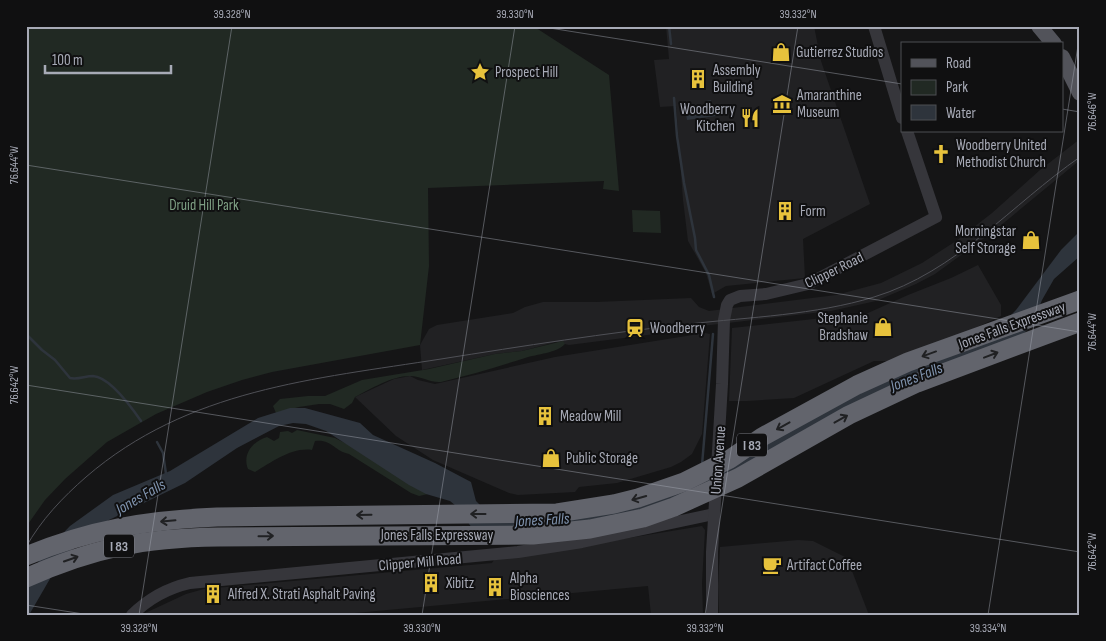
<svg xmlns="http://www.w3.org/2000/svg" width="1106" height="641" font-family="'Sofia Sans Condensed',sans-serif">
<rect width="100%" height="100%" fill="#151516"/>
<g fill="#212123">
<polygon points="666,26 814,26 821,61 870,204 803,239 805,278 726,286 712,294 706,273 688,241 683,200 676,106 660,107 654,60 669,59"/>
<polygon points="1080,139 1080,160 994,231 935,274 916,284 876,301 831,311 702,326 694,329 569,345 556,342 522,351 495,354 422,370 420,345 429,329 437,325 513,313 525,307 543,302 596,302 691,298 699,307 709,311 836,295 881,283 922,263 956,241 992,213 1040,170"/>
<polygon points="978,265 1001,305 1001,316 956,337 890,361 874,361 794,398 747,401 729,401 732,328 868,313 908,295 951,278"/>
<polygon points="705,333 710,334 702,434 692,454 681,462 671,467 617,483 579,487 575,492 518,495 509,493 433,460 396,436 355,397 394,379 410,376 418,380 435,384 555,357"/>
<polygon points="702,526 705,530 702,583 703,615 651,615 648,586 355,613 355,615 141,615 186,594 204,589 492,563 494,560"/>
<polygon points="798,540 813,541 847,558 869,615 719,615 718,586 720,547"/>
</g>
<g fill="#212923">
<polygon points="26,26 533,26 609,75 619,191 603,189 604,181 428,188 429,266 420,345 272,372 242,380 207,392 156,414 107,442 65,479 45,500 26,527"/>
<polygon points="632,210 660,211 661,233 633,232"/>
<path d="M563,341L565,344C557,353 537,354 525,358C497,367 470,375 441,382C431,383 421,376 410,376C391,376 371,389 355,397L352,403L344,409L330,404H319L299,407L276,413L273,406L280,399L308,396H325L362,380L429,369L495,354L522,351Z"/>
<path d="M297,430L335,438L359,450L428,494L419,496L411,493L349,454C334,451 332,439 315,441L312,450C292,447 272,462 255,472L248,469C242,454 253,441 267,437L274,441L279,438L280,432L288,431L292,433Z"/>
</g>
<g fill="#2e343c">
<polygon points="711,100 712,109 715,109 716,116 687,120 686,114 695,113 694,106 706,105 706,101"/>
<polygon points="1080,231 1080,256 1054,279 1042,300 1033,323 1019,339 708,488 601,524 472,528 456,506 450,501 426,494 409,485 326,431 306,424 293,423 279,426 256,438 237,448 185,483 109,520 78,544 58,565 29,615 26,615 26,586 42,555 70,526 113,495 170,471 258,418 290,408 305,408 360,423 373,435 435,463 471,482 476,501 480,505 588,505 721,463 1005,321 1016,310 1061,250"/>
</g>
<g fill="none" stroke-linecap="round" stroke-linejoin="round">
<g stroke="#2e343c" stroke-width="2.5">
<polyline points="669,26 671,44"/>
<polyline points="674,98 677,136 684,183 695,238 696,250 709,275 714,297"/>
<path d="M26,334L42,350L55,360L70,378C78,380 85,376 93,376C110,377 132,408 141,421"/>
<polyline points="157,442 163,453 166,474"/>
<polyline points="702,465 713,334"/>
</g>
<g stroke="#36363b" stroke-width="12">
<polyline points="874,26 902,118"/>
<path d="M132,615C148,599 168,588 190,583L518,552L582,542L714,514"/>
<polyline points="712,615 712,552 722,384 724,320 727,305 730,300 740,296 766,294 808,284 936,217 907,131"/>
</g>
<g stroke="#52535a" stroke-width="16">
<polyline points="1039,26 1054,44"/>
<polyline points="1062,57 1080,93"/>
</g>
<g stroke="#62646c" stroke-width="19">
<path d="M26,556C91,529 148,520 217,517L557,513L614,504L638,498L684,482L730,459L762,437L857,385L908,362L1080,300"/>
<path d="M26,578C93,548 144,538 218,537L533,535L590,529L643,518L674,507L738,478L849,415L917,383L1080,322"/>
</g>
<path stroke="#4f5056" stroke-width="1" d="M26,547C41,520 63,497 86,477C188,389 314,379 441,359C523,346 606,333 689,324C750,317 815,315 874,297C956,272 1011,205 1080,157"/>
</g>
<defs><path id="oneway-shaft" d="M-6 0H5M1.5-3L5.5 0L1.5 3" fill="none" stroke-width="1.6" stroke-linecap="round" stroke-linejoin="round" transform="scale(1.25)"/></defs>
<g stroke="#202123">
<use href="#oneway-shaft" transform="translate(929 354) rotate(160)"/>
<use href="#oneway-shaft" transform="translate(991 355) rotate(-21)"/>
<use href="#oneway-shaft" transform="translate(841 419) rotate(-29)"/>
<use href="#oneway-shaft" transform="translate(783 426) rotate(151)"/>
<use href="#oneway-shaft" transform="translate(639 498) rotate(164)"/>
<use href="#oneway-shaft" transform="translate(478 514) rotate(-180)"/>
<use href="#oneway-shaft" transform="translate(364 515) rotate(179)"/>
<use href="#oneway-shaft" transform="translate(168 521) rotate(175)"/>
<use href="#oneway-shaft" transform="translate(266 536) rotate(-1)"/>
<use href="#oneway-shaft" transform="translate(71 559) rotate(-19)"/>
</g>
<path fill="none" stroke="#a7aab6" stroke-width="1" stroke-opacity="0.45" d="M537,26L902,84M1062,109L1080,112M26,165L1080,332M26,385L1080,552M26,605L90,615M139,615L232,26M422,615L515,26M705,615L798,26M988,615L1080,33"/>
<defs>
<g id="shop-bare" transform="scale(1.5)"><path d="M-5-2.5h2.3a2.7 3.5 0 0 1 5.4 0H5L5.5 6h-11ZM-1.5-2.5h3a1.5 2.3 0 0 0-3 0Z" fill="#e7c23c" stroke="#101011" stroke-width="2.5" paint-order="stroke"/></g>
<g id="sight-bare" transform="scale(1.5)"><path d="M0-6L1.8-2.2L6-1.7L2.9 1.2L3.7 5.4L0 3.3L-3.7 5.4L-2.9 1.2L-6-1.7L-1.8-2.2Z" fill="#e7c23c" stroke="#101011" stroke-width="2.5" paint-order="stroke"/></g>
<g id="building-bare" transform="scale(1.5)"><path d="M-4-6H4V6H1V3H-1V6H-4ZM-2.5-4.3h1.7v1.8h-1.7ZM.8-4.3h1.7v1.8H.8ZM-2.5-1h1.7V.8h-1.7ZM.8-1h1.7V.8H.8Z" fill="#e7c23c" stroke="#101011" stroke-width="2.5" paint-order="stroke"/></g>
<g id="museum-bare" transform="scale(1.5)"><path d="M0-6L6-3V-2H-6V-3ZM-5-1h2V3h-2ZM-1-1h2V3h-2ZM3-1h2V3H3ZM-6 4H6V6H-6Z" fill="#e7c23c" stroke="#101011" stroke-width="2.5" paint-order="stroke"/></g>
<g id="restaurant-bare" transform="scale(1.5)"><path d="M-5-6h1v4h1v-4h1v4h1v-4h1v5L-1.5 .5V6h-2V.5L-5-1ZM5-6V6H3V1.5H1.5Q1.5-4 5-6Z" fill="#e7c23c" stroke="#101011" stroke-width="2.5" paint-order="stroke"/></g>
<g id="church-bare" transform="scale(1.5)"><path d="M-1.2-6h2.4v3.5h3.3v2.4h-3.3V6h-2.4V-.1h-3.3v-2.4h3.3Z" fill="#e7c23c" stroke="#101011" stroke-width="2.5" paint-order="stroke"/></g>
<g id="station-bare" transform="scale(1.5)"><path d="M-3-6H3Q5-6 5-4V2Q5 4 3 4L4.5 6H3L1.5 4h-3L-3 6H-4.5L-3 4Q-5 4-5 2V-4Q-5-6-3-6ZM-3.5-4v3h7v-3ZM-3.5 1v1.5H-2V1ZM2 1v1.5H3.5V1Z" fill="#e7c23c" stroke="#101011" stroke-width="2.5" paint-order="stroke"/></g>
<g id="cafe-bare" transform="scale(1.5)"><path d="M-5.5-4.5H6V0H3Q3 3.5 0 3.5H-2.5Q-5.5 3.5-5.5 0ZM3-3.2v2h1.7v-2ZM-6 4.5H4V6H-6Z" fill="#e7c23c" stroke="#101011" stroke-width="2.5" paint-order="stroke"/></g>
</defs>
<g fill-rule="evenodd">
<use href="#shop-bare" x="781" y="52"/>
<use href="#sight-bare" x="480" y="72"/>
<use href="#building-bare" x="698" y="79"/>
<use href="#museum-bare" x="782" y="104"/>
<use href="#restaurant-bare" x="750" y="118"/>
<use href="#church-bare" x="941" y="154"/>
<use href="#building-bare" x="785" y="211"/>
<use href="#shop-bare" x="1031" y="240"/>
<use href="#shop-bare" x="883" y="327"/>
<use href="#station-bare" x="635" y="328"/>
<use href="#building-bare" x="545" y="416"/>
<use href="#shop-bare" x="551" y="458"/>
<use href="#cafe-bare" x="772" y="565"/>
<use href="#building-bare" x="431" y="583"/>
<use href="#building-bare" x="495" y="587"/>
<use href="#building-bare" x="213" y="594"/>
</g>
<g text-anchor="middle" stroke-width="4" stroke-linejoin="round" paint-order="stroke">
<g fill="#101011" stroke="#7a7c84" stroke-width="1">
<rect x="737" y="433.5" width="30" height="23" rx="4"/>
<rect x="104" y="534.5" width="30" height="23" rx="4"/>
</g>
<g font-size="14" font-weight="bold" fill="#a7aab6">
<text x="752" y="450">I 83</text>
<text x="119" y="551">I 83</text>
</g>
<g font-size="15" fill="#a7aab6" stroke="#101011" text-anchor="start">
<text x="796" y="57">Gutierrez Studios</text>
<text x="713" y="75">Assembly<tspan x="713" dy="17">Building</tspan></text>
<text x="495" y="77">Prospect Hill</text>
<text x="797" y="100">Amaranthine<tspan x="797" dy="17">Museum</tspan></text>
<text x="735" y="114" text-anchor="end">Woodberry<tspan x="735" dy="17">Kitchen</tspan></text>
<text x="956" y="150">Woodberry United<tspan x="956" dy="17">Methodist Church</tspan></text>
<text x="800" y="216">Form</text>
<text x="1016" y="236" text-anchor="end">Morningstar<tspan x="1016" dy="17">Self Storage</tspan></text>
<text x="868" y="323" text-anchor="end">Stephanie<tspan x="868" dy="17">Bradshaw</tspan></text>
<text x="650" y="333">Woodberry</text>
<text x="560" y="421">Meadow Mill</text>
<text x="566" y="463">Public Storage</text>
<text x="787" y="570">Artifact Coffee</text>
<text x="510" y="583">Alpha<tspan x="510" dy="17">Biosciences</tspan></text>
<text x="446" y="588">Xibitz</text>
<text x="228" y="599">Alfred X. Strati Asphalt Paving</text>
</g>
<g font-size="15" fill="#7fa085" stroke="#101011">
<text x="204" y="210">Druid Hill Park</text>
</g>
<g font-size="15" fill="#a7aab6" stroke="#101011">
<text transform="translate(834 270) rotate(-26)" y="5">Clipper Road</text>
<text transform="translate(1012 325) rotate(-20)" y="5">Jones Falls Expressway</text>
<text transform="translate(718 460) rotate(-86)" y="5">Union Avenue</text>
<text x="437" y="540">Jones Falls Expressway</text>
<text transform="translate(420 562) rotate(-5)" y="5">Clipper Mill Road</text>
</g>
<g font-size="16" font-style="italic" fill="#8094af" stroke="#101011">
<text transform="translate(916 376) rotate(-21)" y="6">Jones Falls</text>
<text transform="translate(140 496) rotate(-30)" y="6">Jones Falls</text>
<text transform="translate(542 519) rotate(-3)" y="6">Jones Falls</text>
</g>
</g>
<rect width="1106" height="641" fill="none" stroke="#101011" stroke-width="55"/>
<rect x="901" y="42" width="162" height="90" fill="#101011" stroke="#4c4e53"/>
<rect x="911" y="59" width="25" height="8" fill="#52535a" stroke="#4c4e53"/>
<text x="946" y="68" font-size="15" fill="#a7aab6">Road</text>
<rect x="911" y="80" width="25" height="15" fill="#212923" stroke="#4c4e53"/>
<text x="946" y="92" font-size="15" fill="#a7aab6">Park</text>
<rect x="911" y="105" width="25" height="15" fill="#2e343c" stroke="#4c4e53"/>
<text x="946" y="118" font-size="15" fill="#a7aab6">Water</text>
<path d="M45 65v8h126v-8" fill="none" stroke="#a7aab6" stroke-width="2.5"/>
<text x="52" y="65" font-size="15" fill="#a7aab6" stroke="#101011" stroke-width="4" paint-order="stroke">100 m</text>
<rect x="28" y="28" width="1050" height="586" fill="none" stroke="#a7aab6" stroke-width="2"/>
<g font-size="12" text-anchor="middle" fill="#a7aab6">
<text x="232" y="18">39.328°N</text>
<text x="515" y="18">39.330°N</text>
<text x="798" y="18">39.332°N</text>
<text transform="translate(1092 112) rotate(-90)" y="4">76.646°W</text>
<text transform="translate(14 165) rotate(-90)" y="4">76.644°W</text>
<text transform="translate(1092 332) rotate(-90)" y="4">76.644°W</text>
<text transform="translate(14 385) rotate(-90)" y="4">76.642°W</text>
<text transform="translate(1092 552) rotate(-90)" y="4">76.642°W</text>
<text x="139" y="632">39.328°N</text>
<text x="422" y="632">39.330°N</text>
<text x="705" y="632">39.332°N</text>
<text x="988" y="632">39.334°N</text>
</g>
</svg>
